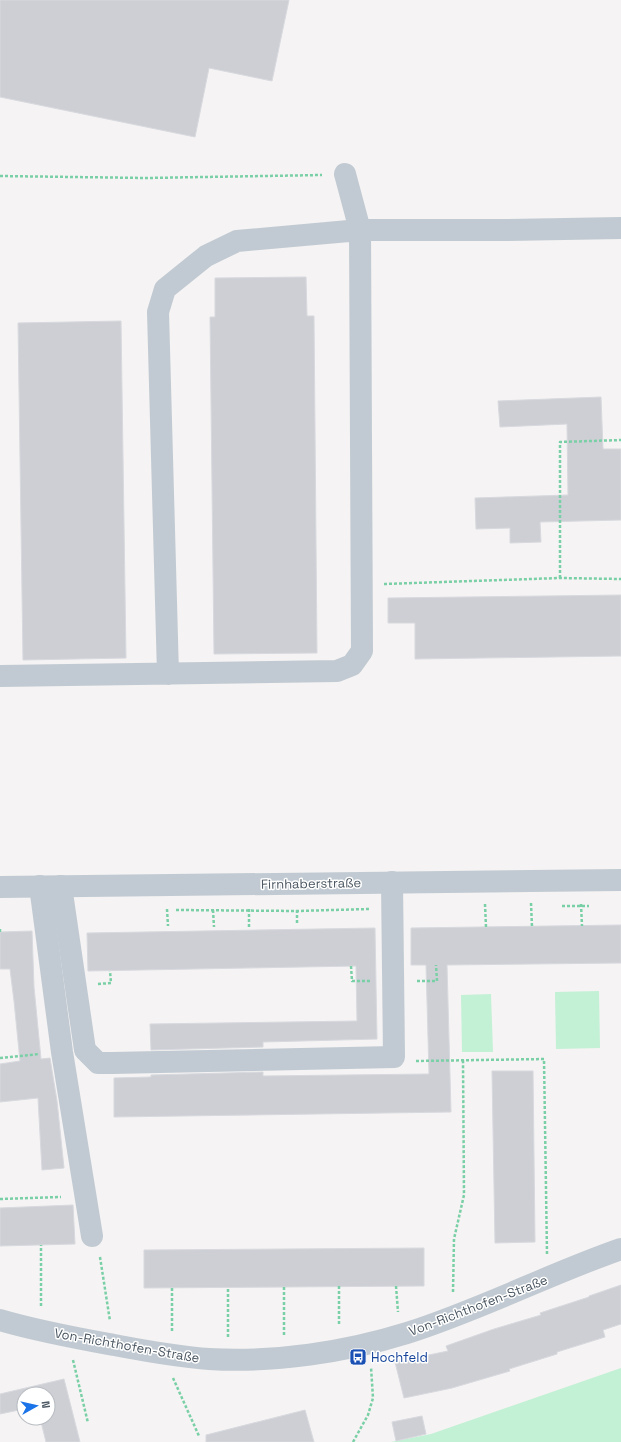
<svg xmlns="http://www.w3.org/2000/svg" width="621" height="1442" font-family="'Space Grotesk',sans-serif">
<rect width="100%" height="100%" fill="#f5f3f3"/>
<g fill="#c3f1d5">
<polygon points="599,991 600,1048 556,1049 555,992"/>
<polygon points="491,994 493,1052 462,1052 461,995"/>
<polygon points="621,1368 621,1442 391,1442 431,1434"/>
</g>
<g fill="#cdcfd5" stroke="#d7d9de">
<polygon points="0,0 289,0 272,81 209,68 195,137 0,97"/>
<polygon points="306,277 307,316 314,316 317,653 214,654 210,317 215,317 215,278"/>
<polygon points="121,321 126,658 23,660 18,323"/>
<polygon points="601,397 603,449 621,449 621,520 540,522 541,542 510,543 510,528 476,529 475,498 568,495 567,424 500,427 498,401"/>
<polygon points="621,595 621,656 415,659 415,623 388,623 388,598"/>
<polygon points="621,925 621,963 447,965 451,1112 114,1117 114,1078 151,1077 151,1075 263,1072 263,1076 429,1074 426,965 411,965 411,928"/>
<polygon points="375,928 377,1039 263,1042 263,1047 151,1050 150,1024 357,1021 356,966 88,971 87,933"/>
<polygon points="32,931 34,987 41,1059 50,1058 57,1101 64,1168 42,1170 38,1098 0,1102 0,1064 20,1061 14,1001 10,969 0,969 0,932"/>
<polygon points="492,1071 533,1071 535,1242 495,1243"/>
<polygon points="73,1205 75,1244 0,1246 0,1208"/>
<polygon points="424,1248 424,1286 144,1288 144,1250"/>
<polygon points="621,1285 621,1324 603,1330 605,1337 557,1352 557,1354 509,1369 510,1371 452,1388 404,1398 395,1362 448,1351 446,1346 494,1329 541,1315 540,1313 589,1297 589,1296"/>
<polygon points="64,1379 80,1442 46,1442 40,1418 48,1418 48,1394 24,1394 24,1409 0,1414 0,1394"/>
<polygon points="305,1410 314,1442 206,1442 206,1435"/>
<polygon points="422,1416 426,1434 396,1441 392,1422"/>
</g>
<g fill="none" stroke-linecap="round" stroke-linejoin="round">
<g stroke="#7ad0a6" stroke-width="2.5" stroke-dasharray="3 2" stroke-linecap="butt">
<polyline points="0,176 146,178 322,175"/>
<polyline points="560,578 560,442 621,440"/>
<polyline points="384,584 560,578 621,579"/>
<polyline points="531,903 532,927"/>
<polyline points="485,904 486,927"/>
<polyline points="581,904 582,926"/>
<polyline points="562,906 589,906"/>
<polyline points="167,909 168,926"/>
<polyline points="176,910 297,911 369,909"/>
<polyline points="213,910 214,927"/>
<polyline points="297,910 297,925"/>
<polyline points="249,927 249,909"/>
<polyline points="0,929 0,932"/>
<polyline points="351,966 352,981 370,981"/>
<polyline points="417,981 437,981 436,965"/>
<polyline points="98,984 111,983 110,971"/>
<polyline points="0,1058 39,1054"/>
<polyline points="416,1061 544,1059 547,1254"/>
<polyline points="0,1199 61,1197"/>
<polyline points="100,1257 110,1321"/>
<polyline points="339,1286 339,1326"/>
<polyline points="396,1286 398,1312"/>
<polyline points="284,1287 284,1335"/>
<polyline points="172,1288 172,1332"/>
<polyline points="453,1292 454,1239 464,1195 463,1060"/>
<polyline points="41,1306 41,1245"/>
<polyline points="228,1337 228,1287"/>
<polyline points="73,1360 88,1423"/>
<polyline points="173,1378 199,1436"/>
<polyline points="353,1442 368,1415 373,1398 371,1367"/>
</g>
<g stroke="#c1cad2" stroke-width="22">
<polyline points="345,174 360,230 503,230 621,228"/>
<polyline points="0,676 337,671 352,665 362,651 360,230 237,241 206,256 165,289 158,312 168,674"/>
<polyline points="40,886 62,1052 92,1236"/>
<polyline points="61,886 85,1050 98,1063 112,1063 394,1057 392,882"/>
<polyline points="0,887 621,880"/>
<path d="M0,1320C37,1331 76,1338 114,1345C146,1351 177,1357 209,1359C274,1363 346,1352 407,1333C480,1310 549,1274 621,1249"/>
</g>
</g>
<defs>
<g id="bus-square" transform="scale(0.9)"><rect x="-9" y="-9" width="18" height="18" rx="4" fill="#1a4fb4" stroke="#fff"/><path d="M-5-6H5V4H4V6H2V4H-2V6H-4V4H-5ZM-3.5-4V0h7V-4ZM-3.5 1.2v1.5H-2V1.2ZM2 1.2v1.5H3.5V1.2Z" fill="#fff"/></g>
</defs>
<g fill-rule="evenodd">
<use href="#bus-square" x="358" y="1357"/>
</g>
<g text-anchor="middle" stroke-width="3" stroke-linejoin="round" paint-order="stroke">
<g font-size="13" fill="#4a5661" stroke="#fff">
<text transform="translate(311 883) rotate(-1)" y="5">Firnhaberstraße</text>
<text transform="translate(478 1305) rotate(-21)" y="5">Von-Richthofen-Straße</text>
<text transform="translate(127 1345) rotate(10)" y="5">Von-Richthofen-Straße</text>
</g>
<g font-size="13" fill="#164399" stroke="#fff" text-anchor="start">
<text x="371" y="1362">Hochfeld</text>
</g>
</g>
<g transform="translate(36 1406) rotate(82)"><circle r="19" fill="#ffffff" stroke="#b7bbc0"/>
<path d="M0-3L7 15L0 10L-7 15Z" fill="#1a73e8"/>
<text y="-6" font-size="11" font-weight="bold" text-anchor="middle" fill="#4a5661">N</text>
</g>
</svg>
